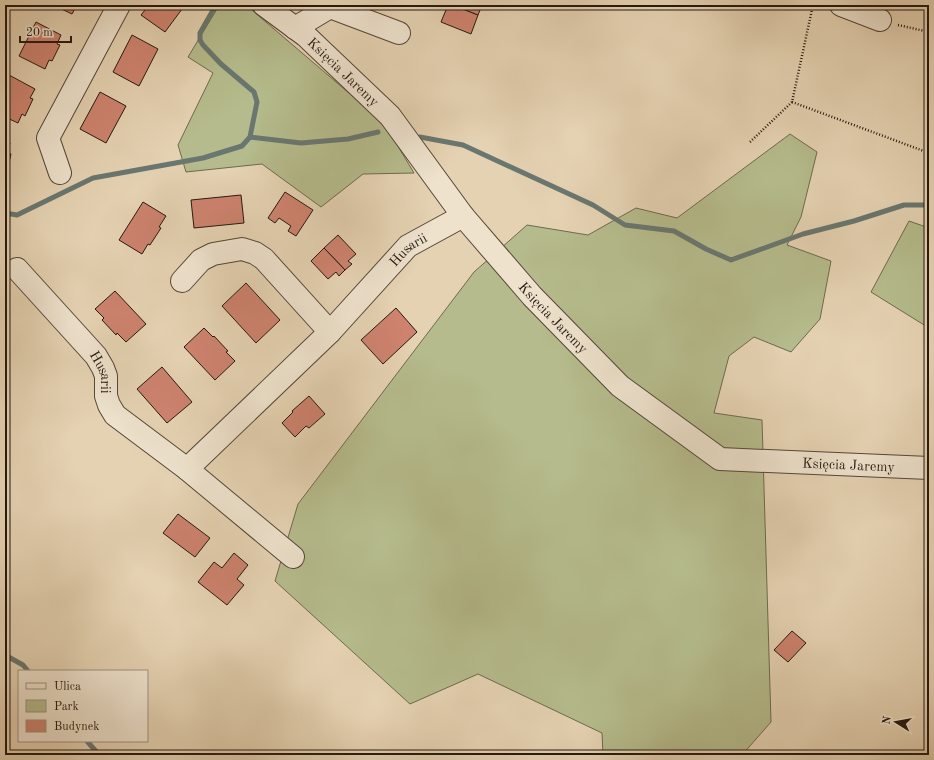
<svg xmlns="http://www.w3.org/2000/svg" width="934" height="760" font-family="'Old Standard TT',serif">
<rect width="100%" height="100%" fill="#e5d2b2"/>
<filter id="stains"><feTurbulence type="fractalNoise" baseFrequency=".005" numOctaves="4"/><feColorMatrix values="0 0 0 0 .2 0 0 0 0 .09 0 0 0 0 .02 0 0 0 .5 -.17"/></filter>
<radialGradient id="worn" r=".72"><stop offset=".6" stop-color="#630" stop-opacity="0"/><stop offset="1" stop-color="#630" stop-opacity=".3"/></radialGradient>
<g fill="#b5bb8c" stroke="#6d6a4e">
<polygon points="216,5 246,5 384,123 414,173 363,174 321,207 262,164 186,172 178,145 213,73 188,57 217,9"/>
<polygon points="790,134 817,152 801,217 787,245 831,261 820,319 791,352 754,337 729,356 714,413 762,420 771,722 742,755 603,755 602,733 478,674 410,704 275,581 298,504 474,272 527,225 588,235 636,208 677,218"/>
<polygon points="909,221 929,228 929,328 871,292"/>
</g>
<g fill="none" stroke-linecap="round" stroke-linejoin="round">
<g stroke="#697770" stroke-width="5">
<polyline points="250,137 301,143 348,139 378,132"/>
<polyline points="420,137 463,145 593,205 625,225 674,231 706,249 731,260 803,234 854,221 904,205 929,205"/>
<polyline points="5,213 17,215 93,178 203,158 242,146 250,137 257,102 254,92 221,64 203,45 200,40 200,33 216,5"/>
<polyline points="5,655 23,665 28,671"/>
<polyline points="87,741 99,755"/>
</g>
</g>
<g fill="#ce836f" stroke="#251810">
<polygon points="53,5 81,5 80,7 77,5 72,14"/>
<polygon points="149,5 185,5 165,32 141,15"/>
<polygon points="448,5 453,5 478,15 471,34 441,22"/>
<polygon points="453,5 482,5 478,15"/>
<polygon points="36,22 61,35 57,44 60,45 52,61 49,60 45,69 19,56"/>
<polygon points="132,35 158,49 139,86 113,72"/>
<polygon points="9,75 35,89 30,98 33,99 25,116 22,114 18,123 5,117 5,83"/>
<polygon points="100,92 126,106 106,143 80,129"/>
<polygon points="5,142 10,143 7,153 11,154 7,171 5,171"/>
<polygon points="285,192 313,210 296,236 288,231 291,226 279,218 275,223 268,218"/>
<polygon points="241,195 244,223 194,228 191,200"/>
<polygon points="143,202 166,216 159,227 161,228 150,245 148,244 142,254 119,240"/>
<polygon points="338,235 356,254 348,261 352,264 345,270 324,248"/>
<polygon points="324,248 345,270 339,276 336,272 328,279 311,261"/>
<polygon points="246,283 280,320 256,343 222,306"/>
<polygon points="115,291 146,324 126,342 117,333 116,335 102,320 104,318 95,309"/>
<polygon points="396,308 417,332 383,364 361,340"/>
<polygon points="204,328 213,337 214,336 228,351 226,352 235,361 215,380 184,347"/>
<polygon points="162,367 192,402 167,423 137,389"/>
<polygon points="309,396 325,414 309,428 306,426 295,437 282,423 293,412 292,411"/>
<polygon points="178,514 210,538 195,557 163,533"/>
<polygon points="234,553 248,565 237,579 244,585 227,605 198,582 214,562 222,568"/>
<polygon points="792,631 806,643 788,662 774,650"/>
</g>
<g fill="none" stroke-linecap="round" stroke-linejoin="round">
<g stroke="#554638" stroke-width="24">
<g id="minor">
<path id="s1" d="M264,5L306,36L390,116L463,216L532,296L620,386L720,459L929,468"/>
<polyline points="841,5 880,20"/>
<polyline points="295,28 330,7 399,33"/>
<polyline points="60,173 48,138 119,5"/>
<path id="s2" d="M17,269L96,356L103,368L106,376V396L109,405L115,415L187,469L293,557"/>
<polyline points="182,281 201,260 213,254 242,249 255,253 264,259 330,332"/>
<path id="s3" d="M187,469L330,332L408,246L463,216"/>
</g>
</g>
<g stroke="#251810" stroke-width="2.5" stroke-dasharray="1 2" stroke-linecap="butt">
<polyline points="898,25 929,32"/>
<polyline points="792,102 929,153"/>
<polyline points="750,142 792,102 813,5"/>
</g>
<use href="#minor" stroke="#eee2cd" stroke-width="22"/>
</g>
<g text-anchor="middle" stroke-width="4" stroke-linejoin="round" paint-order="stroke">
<g font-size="14" fill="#251810" stroke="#eee2cd">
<text dy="5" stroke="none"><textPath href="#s1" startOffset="104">Księcia Jaremy</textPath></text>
<text dy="5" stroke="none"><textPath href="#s3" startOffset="312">Husarii</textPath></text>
<text dy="5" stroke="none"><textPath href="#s1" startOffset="428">Księcia Jaremy</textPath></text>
<text dy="5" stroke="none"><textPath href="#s2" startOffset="135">Husarii</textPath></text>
<text dy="5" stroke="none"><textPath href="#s1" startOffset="776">Księcia Jaremy</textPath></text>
</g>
</g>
<rect width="934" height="760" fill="none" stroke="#e5d2b2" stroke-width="20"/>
<rect x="6" y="6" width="922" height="748" fill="none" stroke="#251810" stroke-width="2"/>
<rect x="10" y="10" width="914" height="740" fill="none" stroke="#251810"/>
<rect x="18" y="670" width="130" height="72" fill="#eee2cd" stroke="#9e9181"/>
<rect x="26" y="683" width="20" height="6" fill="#eee2cd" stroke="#9e9181"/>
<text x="54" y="690" font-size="12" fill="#251810">Ulica</text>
<rect x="26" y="700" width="20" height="12" fill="#b5bb8c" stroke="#9e9181"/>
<text x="54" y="710" font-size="12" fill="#251810">Park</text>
<rect x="26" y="720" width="20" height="12" fill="#ce836f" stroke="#9e9181"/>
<text x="54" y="730" font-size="12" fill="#251810">Budynek</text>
<g transform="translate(896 722) rotate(281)" stroke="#eee2cd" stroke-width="3" paint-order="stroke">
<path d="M0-3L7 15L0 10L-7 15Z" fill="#251810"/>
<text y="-6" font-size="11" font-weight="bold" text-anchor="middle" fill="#251810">N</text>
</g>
<path d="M20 36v6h51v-6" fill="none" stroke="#251810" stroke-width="2"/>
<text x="26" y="36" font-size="12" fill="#251810" stroke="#eee2cd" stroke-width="3" paint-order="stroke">20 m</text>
<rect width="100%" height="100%" filter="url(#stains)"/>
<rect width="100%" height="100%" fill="url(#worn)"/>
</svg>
